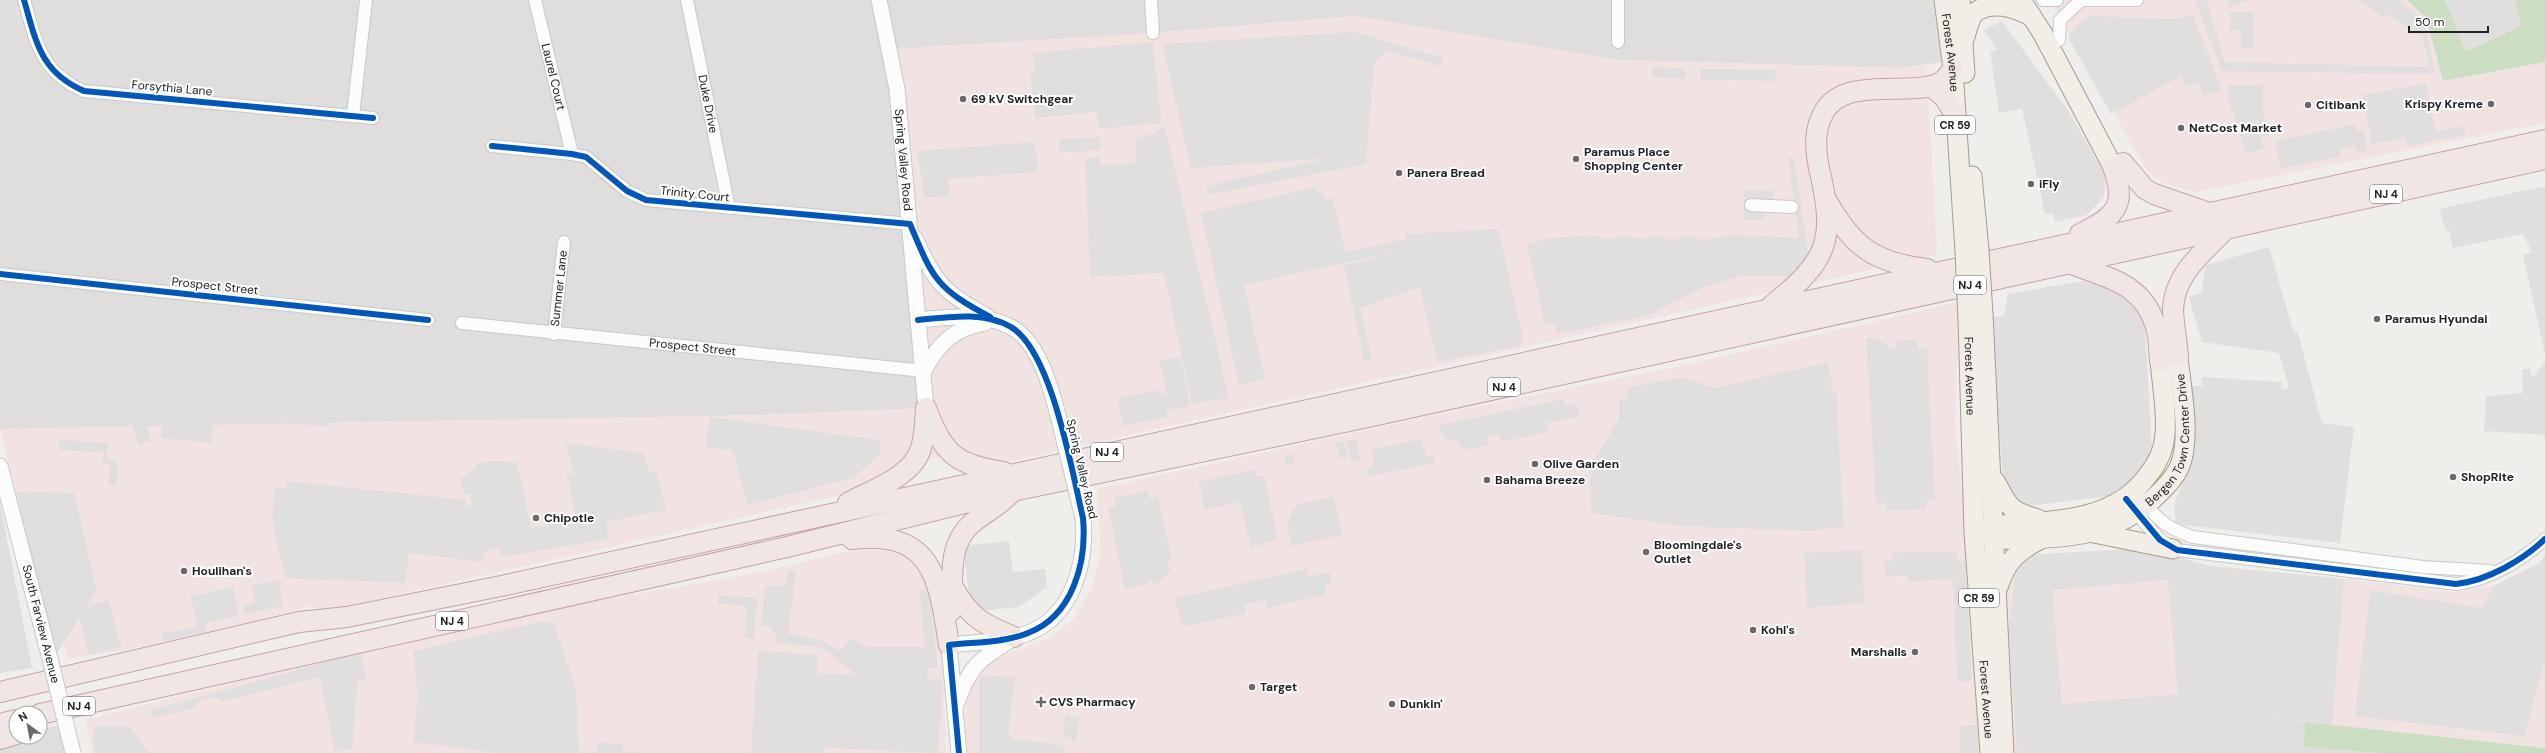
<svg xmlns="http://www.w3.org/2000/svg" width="2545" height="753" font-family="'DM Sans',sans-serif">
<rect width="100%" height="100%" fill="#f0eeeb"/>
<g fill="#dfdedc">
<polygon points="0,0 1933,0 1942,62 1903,68 1618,60 1356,16 1153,33 926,408 761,415 0,429"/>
<polygon points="16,492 74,492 97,590 51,663"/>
<polygon points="0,503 32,668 0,673"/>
<polygon points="2194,707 2305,722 2304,747 2380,753 2195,753"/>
<polygon points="66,723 73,753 0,753 0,741 16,737 40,737 40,730"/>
</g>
<g fill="#f1e3e1">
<polygon points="2050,0 2407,0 2426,18 2443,81 2545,62 2545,123 2196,192 2164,184 2145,168"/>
<polygon points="1356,16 1618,60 1903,68 1927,66 1937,255 1007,462 958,451 900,470 836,496 324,611 311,606 181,640 69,659 63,644 97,590 74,493 16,492 0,429 761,415 926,408 889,49 1153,33"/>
<polygon points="1959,302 1955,423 1968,551 2027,555 2143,548 2211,566 2357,580 2452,592 2493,586 2538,564 2545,556 2545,748 2344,727 2195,707 2195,753 968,753 965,721 967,696 970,685 987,661 1050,638 1074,619 1093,585 1101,554 1097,489 1435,415 1671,368"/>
<polygon points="859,549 904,552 924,571 943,648 946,753 93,753 86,720 324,659 448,631 579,604 751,574"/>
</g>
<g fill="#cbdec1">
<polygon points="2407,0 2445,0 2466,51 2521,26 2514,0 2545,0 2545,62 2443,81 2426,18"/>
<polygon points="2305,722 2545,748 2545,753 2380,753 2304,747"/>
</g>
<g fill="#e0dfde" fill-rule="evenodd">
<polygon points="2195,0 2206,0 2225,62 2430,67 2423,37 2388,14 2383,17 2359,0 2398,0 2419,17 2427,32 2435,74 2222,71"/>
<polygon points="2228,0 2248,0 2230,7"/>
<polygon points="2445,0 2514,0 2521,26 2465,51"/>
<polygon points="2230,12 2254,12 2253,48 2241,48 2241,31 2230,30"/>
<polygon points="2193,15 2222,91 2203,95 2198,83 2187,86 2181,76 2111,114 2068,37 2075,27 2087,17 2093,16 2171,19"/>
<polygon points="2002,21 2069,112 2106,176 2104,197 2087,215 2055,222 2053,213 2045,214 2022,109 1999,113 1990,51 1997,50 1984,30"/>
<polygon points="1355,32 1443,58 1440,66 1388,51 1374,63 1366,164 1207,195 1207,186 1329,158 1191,168 1162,44"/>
<polygon points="1153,42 1161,123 1099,129 1097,112 1035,118 1030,73 1035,72 1033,53"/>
<polygon points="1653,67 1686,69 1685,79 1652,77"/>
<polygon points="1701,69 1776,70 1775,81 1701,80"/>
<polygon points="2426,83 2435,132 2463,126 2465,135 2407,146 2406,138 2372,144 2363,95"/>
<polygon points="2228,85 2263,85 2263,112 2270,135 2261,138 2264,148 2246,154 2228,98"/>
<polygon points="2355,124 2356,131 2363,130 2367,151 2358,153 2356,146 2339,149 2341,156 2281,169 2275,141"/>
<polygon points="1165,128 1229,398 1192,404 1164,273 1090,277 1085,158 1100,157 1101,165 1137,163 1135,138 1157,133 1156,130"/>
<polygon points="1100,137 1101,150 1060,153 1059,139"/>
<polygon points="1035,142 1038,172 948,179 949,196 925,198 917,151"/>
<polygon points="1794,157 1809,260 1800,272 1793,267 1792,276 1740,276 1705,287 1646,316 1556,334 1554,324 1545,325 1527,245 1545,239 1585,235 1586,238 1594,236 1607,239 1626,235 1641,239 1658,236 1672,240 1689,236 1703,240 1731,235 1799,238 1788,158"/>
<polygon points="1316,187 1318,194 1322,193 1324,199 1333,197 1345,252 1406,239 1406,234 1498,229 1523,336 1520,346 1437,362 1420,287 1360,308 1372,361 1364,361 1344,266 1397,251 1244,285 1265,379 1239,385 1201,213"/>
<polygon points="2540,187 2545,188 2545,354 2523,255 2532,252 2523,234 2453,248 2449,230 2446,231 2439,209"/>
<polygon points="1773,190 1774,199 1765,200 1765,220 1744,220 1744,191"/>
<polygon points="2269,247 2293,330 2298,333 2322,423 2354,427 2340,543 2176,524 2174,505 2188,467 2190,386 2202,386 2202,377 2282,382 2281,390 2289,388 2279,353 2202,342 2189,297 2201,293 2206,265"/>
<polygon points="2082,281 2099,284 2125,297 2137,310 2145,325 2152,450 2139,476 2108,496 2021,507 2004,488 1990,317 2004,316 2008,294"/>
<polygon points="1866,338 1876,338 1893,350 1896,348 1896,341 1917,340 1918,349 1927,348 1935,501 1926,501 1926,509 1887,511 1886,503 1876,503"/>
<polygon points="1181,357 1190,406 1166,410 1167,417 1123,426 1118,398 1158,390 1159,395 1166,393 1160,361"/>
<polygon points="1827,362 1832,382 1831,391 1836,390 1844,527 1808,531 1679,526 1592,513 1589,470 1619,418 1619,399 1628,398 1626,388 1682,377 1715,388"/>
<polygon points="2545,362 2545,435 2484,431 2486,396 2523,393 2522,370 2530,368 2532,378"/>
<polygon points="174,398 329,413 327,427 172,411"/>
<polygon points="1563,399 1565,406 1577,404 1580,417 1547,423 1549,432 1502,442 1500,434 1488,437 1489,445 1462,450 1460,443 1443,437 1439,425"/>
<polygon points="140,407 152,441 139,445 127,411"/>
<polygon points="710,417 879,440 881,454 853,478 747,505 733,451 705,447"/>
<polygon points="163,420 213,425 211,443 161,438"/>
<polygon points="1357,439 1360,460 1351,462 1347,441"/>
<polygon points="1422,439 1426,457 1434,456 1435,463 1367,477 1366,469 1374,467 1371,449"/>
<polygon points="60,440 108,443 107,460 118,461 116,485 109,485 110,464 103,463 103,452 59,450"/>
<polygon points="1344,441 1347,457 1339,458 1336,443"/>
<polygon points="566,443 643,453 649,472 656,471 666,510 606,522 608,539 502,557 499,548 486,550 482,562 409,553 405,583 285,578 272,518 275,489 286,488 287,481 466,500 467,507 471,506 471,494 464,495 460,479 468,475 477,464 490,461 517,462 531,528 576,520 567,474 573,473"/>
<circle cx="1290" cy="459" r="5.5"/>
<polygon points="1254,469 1256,477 1264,476 1278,539 1251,548 1240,502 1205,510 1199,482"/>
<polygon points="1148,491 1150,499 1158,497 1172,561 1165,564 1171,570 1155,585 1149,579 1146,584 1125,589 1108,508 1116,506 1114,498"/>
<polygon points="1334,496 1342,535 1291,546 1287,522 1295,507 1302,503"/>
<polygon points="1009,541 1013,572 1045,569 1047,587 1019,607 971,612 963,546"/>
<path d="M2143,548L2211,566L2344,579L2332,725L2194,707L2195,753H2017L2009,630L2016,569L2027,555ZM2168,580L2178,694L2062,704L2052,590Z"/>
<polygon points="1862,550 1864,603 1807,608 1804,553"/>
<polygon points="1956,551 1957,561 1965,561 1972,681 1957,682 1953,579 1908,582 1908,576 1885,577 1884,562 1892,561 1892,553"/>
<polygon points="2545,556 2545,660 2524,736 2355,716 2370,590 2483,608 2493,586 2538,564"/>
<polygon points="1307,569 1308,577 1330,572 1332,585 1325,587 1326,595 1267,608 1265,600 1245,604 1246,613 1183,627 1174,598"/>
<polygon points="788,570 796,572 788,634 822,640 839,651 852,638 866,647 925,647 920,590 929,590 938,669 927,668 928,680 943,681 938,753 825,748 824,753 751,753 758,651 818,655 817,673 857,675 821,647 776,643 777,637 768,626 761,625 765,586 785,585"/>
<polygon points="278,580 283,606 245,614 243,606 255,603 252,585"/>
<polygon points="233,587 239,616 205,623 207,632 163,641 162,634 197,626 191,596"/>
<polygon points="718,595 757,598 754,638 745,637 747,606 718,604"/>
<polygon points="109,600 121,647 89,655 77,609"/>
<polygon points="542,621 554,623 576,688 579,753 500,753 413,742 418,696 413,651"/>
<polygon points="361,652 366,679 357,681 353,749 335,752 320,677 222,702 216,697 199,701 194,708 152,718 153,710"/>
<polygon points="1008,676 1015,676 1008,735 1012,739 1062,745 1065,746 1064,753 979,753 979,677"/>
<polygon points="1066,714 1080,719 1076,742 1063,736"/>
<polygon points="1978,725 1978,753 1960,753 1960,726"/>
<polygon points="94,726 130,727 149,753 94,753"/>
<polygon points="597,742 623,745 623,751 640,753 596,753"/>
</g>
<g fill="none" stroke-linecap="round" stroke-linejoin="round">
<g stroke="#c9c8c7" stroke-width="14">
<g id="minor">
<path d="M24,0C36,41 40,72 84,91L373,118"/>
<path id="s1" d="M535,0L572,154"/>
<path id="s2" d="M687,0L729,208"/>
<polyline points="1151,0 1153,33"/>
<polyline points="2043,0 2057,0"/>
<polyline points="2085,0 2137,0"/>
<polyline points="2059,40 2060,20 2081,0"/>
<polyline points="1618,42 1618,0"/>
<polyline points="353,115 366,0"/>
<polyline points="492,146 572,154 586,157 627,191 646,200 910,224"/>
<polyline points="1751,205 1792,207"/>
<polyline points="0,274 428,320"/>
<path id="s3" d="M462,323L924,371"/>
<path id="s4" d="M554,334L564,242"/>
<path d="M2142,500C2159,521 2167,528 2193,537L2423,567L2490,571"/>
<path d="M2131,507L2160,540L2177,550L2456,584C2487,581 2523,560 2545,539"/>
</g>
</g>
<g stroke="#c9c8c7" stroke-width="17">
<g id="tertiary">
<path id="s5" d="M879,0L897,89L926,408"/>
<path d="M915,238C935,283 944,293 987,316"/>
<path d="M918,320C948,317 981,312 1009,326C1045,342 1057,413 1066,448"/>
<path d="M924,371C938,344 954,328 985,323"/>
<polyline points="0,466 51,663"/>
<path d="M956,705C970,665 978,661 1012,639"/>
<path d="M959,753L949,645C974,642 1004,643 1028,633C1073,616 1087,562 1083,518"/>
</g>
</g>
<g stroke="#a79c86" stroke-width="21">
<g id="primary">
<path id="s6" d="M1944,0L1953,69L1965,251"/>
<polyline points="1960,0 1965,73"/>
<polyline points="2021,0 2043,34 2113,167"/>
<path d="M1965,37C1967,29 1970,19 1974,13C1991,0 2015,7 2032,17"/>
<polyline points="1972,176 1979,250"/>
<polyline points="1983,314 2004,753"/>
<path id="s7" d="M1968,319L1974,533L1990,753"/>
<path d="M1995,481C2009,507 2009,511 2038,519"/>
<path d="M1984,530L1995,526C2049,520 2113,524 2148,475C2158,463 2164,449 2165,434C2167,409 2162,385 2160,361"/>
<polyline points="2094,533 2173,549"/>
<path id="s8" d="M1983,536C1999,541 2015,539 2031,539C2079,537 2118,532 2154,498C2164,489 2173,480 2179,468C2192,440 2181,387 2178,357"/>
<path d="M1998,587C2007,561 2015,553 2039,540"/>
</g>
</g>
<g stroke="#c5a2ac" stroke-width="22">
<g id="trunk">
<polyline points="1931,86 1944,97 1954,113"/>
<polyline points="2123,163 2145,189 2154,194 2209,213"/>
<path d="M1828,203C1853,247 1875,263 1927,269"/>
<path d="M2080,234C2114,217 2128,207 2113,167"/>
<path d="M2069,263C2106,278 2143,282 2156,327C2159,337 2159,350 2160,361"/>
<path d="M1771,306C1829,260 1836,240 1819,168C1815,148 1814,129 1824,112C1846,72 1922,101 1945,79C1948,76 1950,72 1953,69"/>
<path d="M2178,357C2177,342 2174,326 2173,311C2173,275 2204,251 2227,228"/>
<path d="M927,411C945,456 956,464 1004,472"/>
<path d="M848,503C871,490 913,477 921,448C925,436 925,421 926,408"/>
<path d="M852,539C934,529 939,581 949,645"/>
<path d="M953,587C970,618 983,624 1014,637"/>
<path d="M951,611C954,581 946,547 971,524C984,513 998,507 1010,494"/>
<polyline points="0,692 299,622 347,617 506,585 2545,140"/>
<polyline points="40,714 787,547 1013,491 1368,417 2545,159"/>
<polyline points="0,724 16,720"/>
<polyline points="0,739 16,734"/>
</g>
</g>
<use href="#minor" stroke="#fdfcfc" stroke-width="12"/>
<use href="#tertiary" stroke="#fdfcfc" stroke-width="15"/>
<use href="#primary" stroke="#f3ede7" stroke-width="19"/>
<use href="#trunk" stroke="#f0e6e4" stroke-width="20"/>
<g stroke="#c9c8c7" stroke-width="17" stroke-linecap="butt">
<g id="tertiary-bridge">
<polyline points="1066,448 1083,518"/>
<polyline points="51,663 73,753"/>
</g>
</g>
<g stroke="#a79c86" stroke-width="21" stroke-linecap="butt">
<g id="primary-bridge">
<polyline points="1979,250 1983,314"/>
<polyline points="1965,251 1968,319"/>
</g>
</g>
<use href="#tertiary-bridge" stroke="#fdfcfc" stroke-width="15"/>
<use href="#primary-bridge" stroke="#f3ede7" stroke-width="19"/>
<g stroke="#fff" stroke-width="8">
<g id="cycleway">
<path d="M24,0C36,41 40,72 84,91L373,118"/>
<path d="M492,146L572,154L586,157L627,191L646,200L910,224C933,279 936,288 990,317"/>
<polyline points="0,274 428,320"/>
<path d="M918,320C948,317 984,311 1011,327C1052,351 1072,472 1083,518C1087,562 1073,616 1028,633C1004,643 974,642 949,645L959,753"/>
<path d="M2126,499L2160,540L2177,550L2456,584C2487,581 2523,560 2545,539"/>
</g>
</g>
<use href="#cycleway" stroke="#0057b8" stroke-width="6"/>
</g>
<g fill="#6a6968" stroke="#fff" stroke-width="1.5">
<circle cx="963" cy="99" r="4"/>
<circle cx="2491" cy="104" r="4"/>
<circle cx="2308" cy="105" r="4"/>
<circle cx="2181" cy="128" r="4"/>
<circle cx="1576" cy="159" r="4"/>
<circle cx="1399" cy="173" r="4"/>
<circle cx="2031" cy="184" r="4"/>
<circle cx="2377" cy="319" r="4"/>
<circle cx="1535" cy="464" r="4"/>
<circle cx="2453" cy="477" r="4"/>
<circle cx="1487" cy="480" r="4"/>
<circle cx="536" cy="518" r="4"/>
<circle cx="1646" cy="552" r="4"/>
<circle cx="184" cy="571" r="4"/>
<circle cx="1753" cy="630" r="4"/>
<circle cx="1915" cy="652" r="4"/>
<circle cx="1252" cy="687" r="4"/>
<path d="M1039 696h4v4h4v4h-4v4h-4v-4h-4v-4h4z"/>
<circle cx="1392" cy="704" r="4"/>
</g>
<g text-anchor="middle" stroke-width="4" stroke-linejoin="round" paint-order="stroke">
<g fill="#fff" stroke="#646464" stroke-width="1">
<rect x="1935" y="116" width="40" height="18" rx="3"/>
<rect x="2370" y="185" width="32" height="18" rx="3"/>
<rect x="1954" y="276" width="32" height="18" rx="3"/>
<rect x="1488" y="378" width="32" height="18" rx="3"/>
<rect x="1091" y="443" width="32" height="18" rx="3"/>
<rect x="1959" y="589" width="40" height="18" rx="3"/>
<rect x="436" y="612" width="32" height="18" rx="3"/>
<rect x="63" y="697" width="32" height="18" rx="3"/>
</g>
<g font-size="11" font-weight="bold" fill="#222">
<text x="1955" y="129">CR 59</text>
<text x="2386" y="198">NJ 4</text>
<text x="1970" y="289">NJ 4</text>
<text x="1504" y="391">NJ 4</text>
<text x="1107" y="456">NJ 4</text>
<text x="1979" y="602">CR 59</text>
<text x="452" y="625">NJ 4</text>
<text x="79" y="710">NJ 4</text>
</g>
<g font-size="12" fill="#222" stroke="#fff">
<text dy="4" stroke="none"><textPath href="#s6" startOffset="53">Forest Avenue</textPath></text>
<text dy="4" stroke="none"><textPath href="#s1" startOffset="79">Laurel Court</textPath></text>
<text transform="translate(172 88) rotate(5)" y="4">Forsythia Lane</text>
<text dy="4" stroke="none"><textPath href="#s2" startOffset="106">Duke Drive</textPath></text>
<text dy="4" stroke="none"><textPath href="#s5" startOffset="162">Spring Valley Road</textPath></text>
<text transform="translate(695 194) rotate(6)" y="4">Trinity Court</text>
<text transform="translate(215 286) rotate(6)" y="4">Prospect Street</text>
<text dy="4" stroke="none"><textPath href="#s4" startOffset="46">Summer Lane</textPath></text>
<text dy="4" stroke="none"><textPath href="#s3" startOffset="232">Prospect Street</textPath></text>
<text dy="4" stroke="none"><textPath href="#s7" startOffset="57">Forest Avenue</textPath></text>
<text dy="4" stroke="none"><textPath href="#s8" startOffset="244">Bergen Town Center Drive</textPath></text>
<text transform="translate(1082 469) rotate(77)" y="4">Spring Valley Road</text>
<text transform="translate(41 624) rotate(76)" y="4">South Farview Avenue</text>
<text dy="4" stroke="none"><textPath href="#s7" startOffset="381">Forest Avenue</textPath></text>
</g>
<g font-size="12" font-weight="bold" fill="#222" stroke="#fff" text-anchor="start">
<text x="971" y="103">69 kV Switchgear</text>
<text x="2483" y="108" text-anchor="end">Krispy Kreme</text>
<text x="2316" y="109">Citibank</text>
<text x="2189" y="132">NetCost Market</text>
<text x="1584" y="156">Paramus Place<tspan x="1584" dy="14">Shopping Center</tspan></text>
<text x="1407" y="177">Panera Bread</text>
<text x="2039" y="188">iFly</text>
<text x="2385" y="323">Paramus Hyundai</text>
<text x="1543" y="468">Olive Garden</text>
<text x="2461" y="481">ShopRite</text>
<text x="1495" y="484">Bahama Breeze</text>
<text x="544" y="522">Chipotle</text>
<text x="1654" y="549">Bloomingdale's<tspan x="1654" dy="14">Outlet</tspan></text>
<text x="192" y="575">Houlihan's</text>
<text x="1761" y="634">Kohl's</text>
<text x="1907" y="656" text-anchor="end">Marshalls</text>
<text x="1260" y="691">Target</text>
<text x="1049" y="706">CVS Pharmacy</text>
<text x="1400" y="708">Dunkin'</text>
</g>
</g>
<g transform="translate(28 725) rotate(328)"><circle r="19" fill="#ffffff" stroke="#a7a7a7"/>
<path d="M0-3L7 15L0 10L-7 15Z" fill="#6a6968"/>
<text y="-6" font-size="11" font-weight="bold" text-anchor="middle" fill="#222222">N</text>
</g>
<path d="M2409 26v6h79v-6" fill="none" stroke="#222222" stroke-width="2"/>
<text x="2415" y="26" font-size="12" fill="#222222" stroke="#ffffff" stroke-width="3" paint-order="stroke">50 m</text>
</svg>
